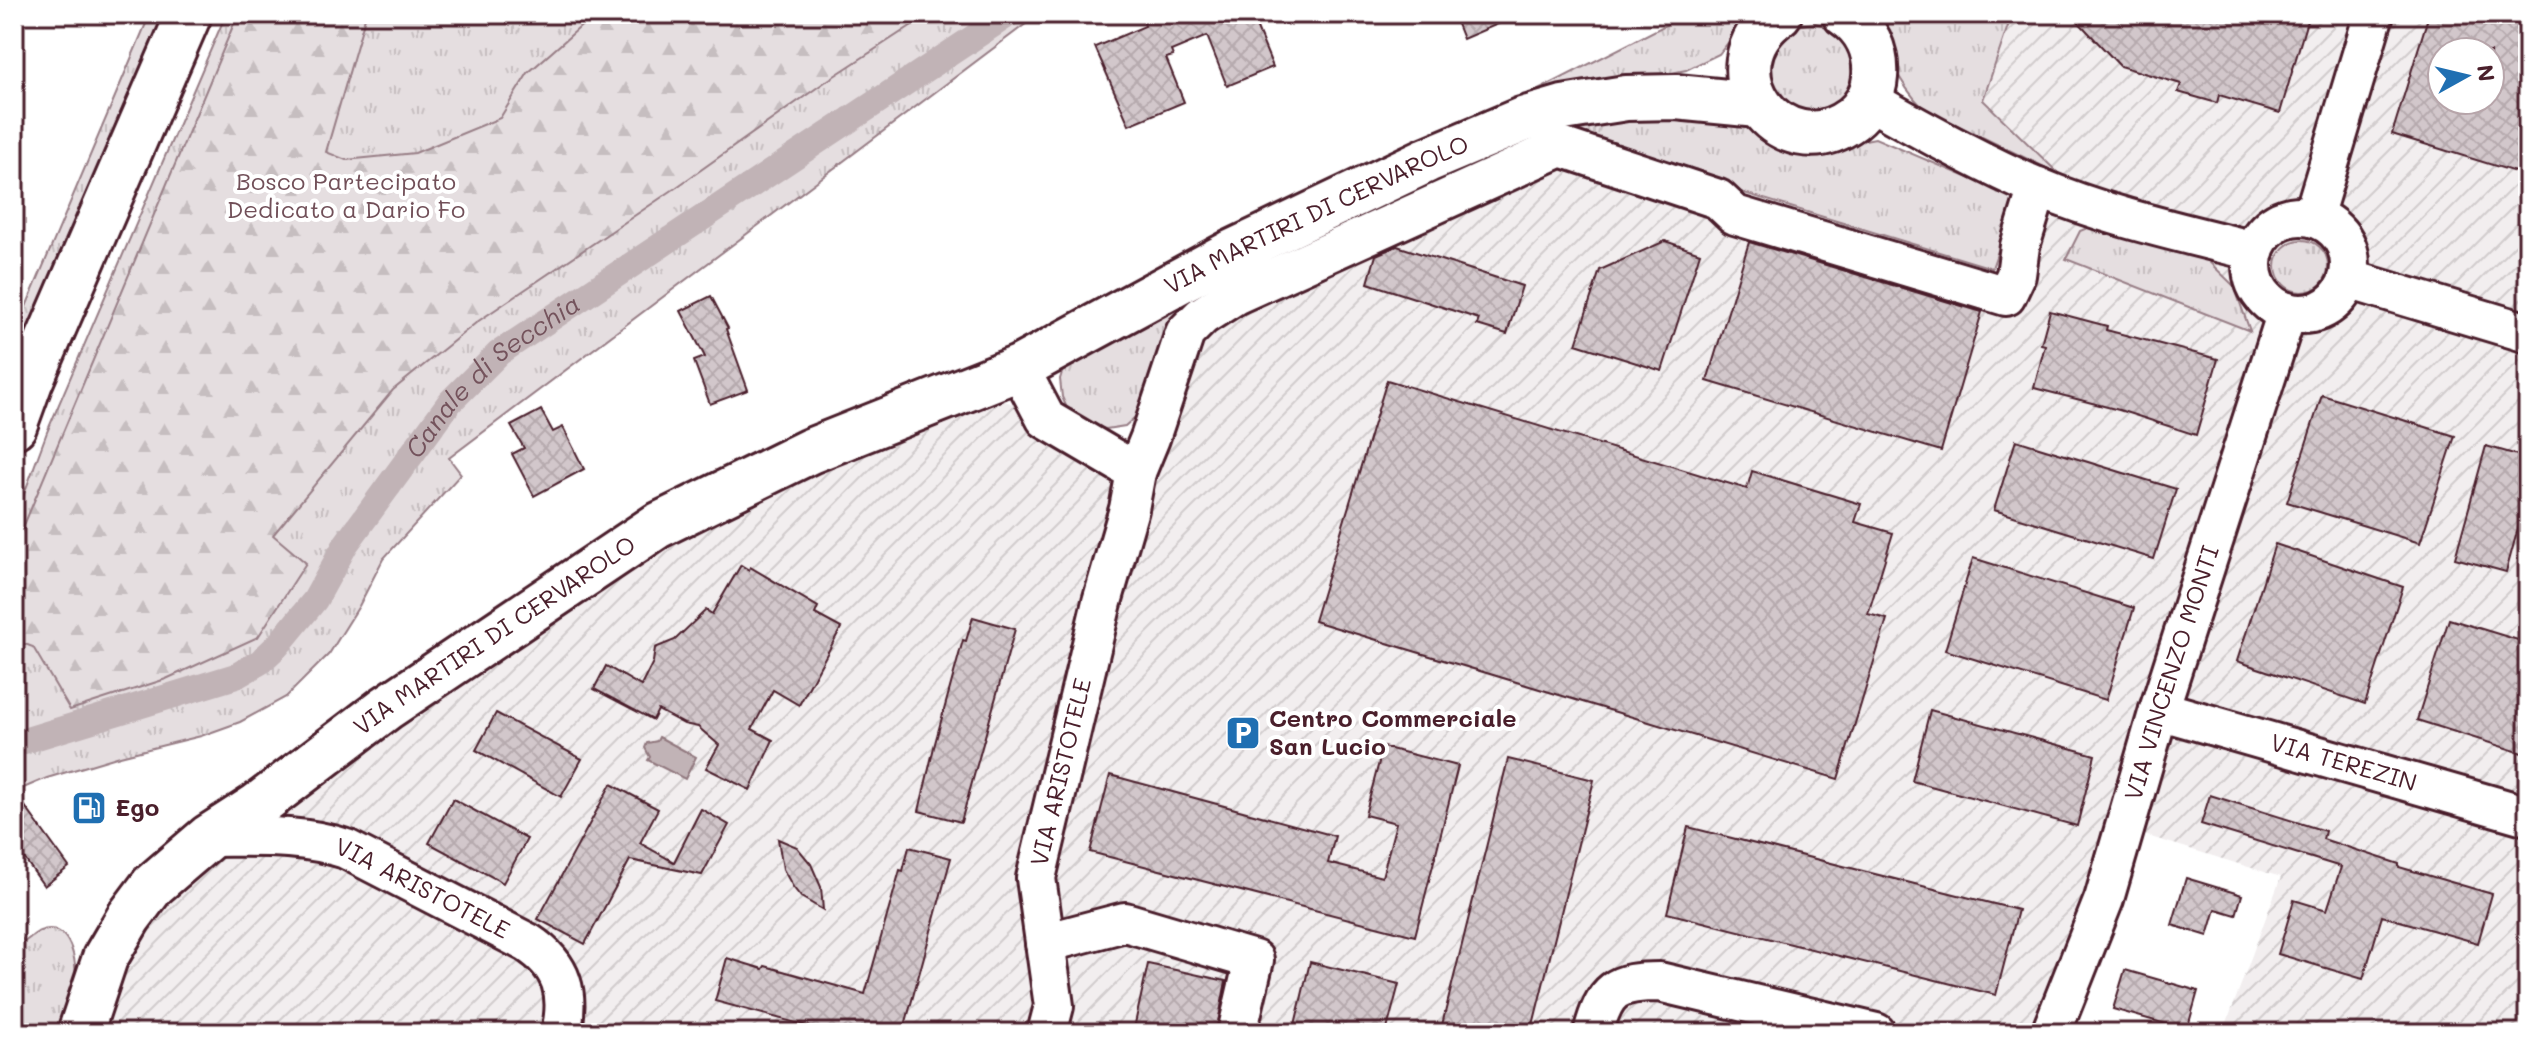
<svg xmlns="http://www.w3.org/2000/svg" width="2542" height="1047" font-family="Mali,sans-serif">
<defs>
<pattern id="industrial-furrows" width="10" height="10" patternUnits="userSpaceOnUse" patternTransform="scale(2)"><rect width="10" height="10" fill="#f2eeef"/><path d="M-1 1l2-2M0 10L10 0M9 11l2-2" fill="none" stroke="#d1cccd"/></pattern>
<pattern id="grass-tufts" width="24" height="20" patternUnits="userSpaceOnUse" patternTransform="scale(2)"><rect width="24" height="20" fill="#e5dee0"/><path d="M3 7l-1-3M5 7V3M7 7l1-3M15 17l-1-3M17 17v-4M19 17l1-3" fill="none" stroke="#c6bec0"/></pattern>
<pattern id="forest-firs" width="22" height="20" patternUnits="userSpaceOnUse" patternTransform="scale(2)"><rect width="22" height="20" fill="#e5dee0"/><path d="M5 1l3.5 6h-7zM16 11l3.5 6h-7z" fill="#c6bec0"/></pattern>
<pattern id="building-cross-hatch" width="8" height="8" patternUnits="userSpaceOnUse" patternTransform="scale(2)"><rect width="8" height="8" fill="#d2c7cb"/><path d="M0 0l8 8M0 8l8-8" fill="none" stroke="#b6aaae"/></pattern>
</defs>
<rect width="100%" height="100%" fill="#fff"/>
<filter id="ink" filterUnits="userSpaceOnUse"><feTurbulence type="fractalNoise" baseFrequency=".0125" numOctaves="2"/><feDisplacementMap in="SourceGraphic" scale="16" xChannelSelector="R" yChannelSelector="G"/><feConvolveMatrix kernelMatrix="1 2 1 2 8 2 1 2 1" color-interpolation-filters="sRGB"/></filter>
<g filter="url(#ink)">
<path fill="url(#industrial-furrows)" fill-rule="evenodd" d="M2012,14H2528V1033H2223L2281,877L2125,829L2051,1033H102L128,952L164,899L217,852L665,538L764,485L996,398L1013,404L1099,477L1164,445L1201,340L1216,328L1457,209L1592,149L2016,275L2057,193L2059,174L1983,100ZM2442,52H2490V100H2442Z"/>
<g fill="url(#grass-tufts)" stroke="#987e86" stroke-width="2">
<polygon points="150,14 169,14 14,377 14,335"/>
<polygon points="226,14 1039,14 449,458 461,474 383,559 359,606 329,654 286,697 240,722 201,736 120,756 47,778 14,792 14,521 47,432"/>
<polygon points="1687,14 1746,14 1746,20 1719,54 1686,70 1507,106"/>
<path d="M1884,14H2012L1983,100L2059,174L1924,109C1899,84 1882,51 1884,14Z"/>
<path d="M1815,23L1829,27L1842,34L1857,62L1852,93L1828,113L1797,114L1772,95L1768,52C1784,33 1789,25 1815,23Z"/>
<polygon points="1691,115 1741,125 1771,142 1855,142 1875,138 2016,198 1992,268 1576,142 1184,312 1142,411 1125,426 1106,429 1086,425 1071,417 1062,397 1060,379 1065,363 1085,347 1494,148 1592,118"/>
<polygon points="2104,221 2200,253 2234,286 2250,331 2066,259 2080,231"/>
<circle cx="2302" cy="266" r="26"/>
<path d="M14,927L24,942C29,939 35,933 40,931C70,919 78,963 75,983C73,1000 66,1017 62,1033H14Z"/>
</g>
<polygon fill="url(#forest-firs)" stroke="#987e86" stroke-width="2" points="238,14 366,14 326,152 346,160 415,153 500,118 528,73 595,14 929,14 825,82 674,189 477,322 393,390 273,535 306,563 258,637 166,679 70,710 33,647 14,640 14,549"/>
<polygon fill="#c1b3b6" stroke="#91787e" stroke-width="2" points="659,737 696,757 685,779 648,760 650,757 645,748 647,743 657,741"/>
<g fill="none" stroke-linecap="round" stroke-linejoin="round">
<path stroke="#c1b3b6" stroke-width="26" id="s1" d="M14,744L236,676L260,662L278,645L315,600L346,544L450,402L499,353L1009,14"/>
</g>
<g fill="url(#building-cross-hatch)" stroke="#4a1f2b" stroke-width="2" fill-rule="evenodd">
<polygon points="1153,14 1251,14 1273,67 1227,86 1207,36 1171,51 1173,56 1166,58 1184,102 1129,125 1095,47 1145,26 1143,18"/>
<polygon points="1453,14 1521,14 1463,39"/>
<polygon points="2071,14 2309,14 2280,113 2219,95 2217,103 2178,92 2181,84 2120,66"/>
<path d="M2429,14H2528V176L2392,134ZM2442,52H2490V100H2442Z"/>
<polygon points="1665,241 1700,253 1662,371 1576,344 1600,270"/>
<polygon points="1749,242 1982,312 1941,451 1707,381"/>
<polygon points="1397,246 1522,286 1507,334 1477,325 1479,319 1368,283 1376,255"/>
<polygon points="711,296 728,328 726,329 748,390 710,404 694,361 705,357 681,311"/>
<polygon points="2050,311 2107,326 2106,330 2218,359 2196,435 2119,410 2034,388 2045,345 2041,344"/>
<polygon points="1387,380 1747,489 1752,471 1861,504 1855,522 1893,533 1868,614 1887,619 1838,779 1314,621"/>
<polygon points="2322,395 2455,436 2420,543 2287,502"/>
<polygon points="541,410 553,432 563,427 584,469 534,496 512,454 524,448 511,426"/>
<polygon points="2016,440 2176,489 2154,559 1994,510"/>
<polygon points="2486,446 2528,458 2528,492 2506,572 2455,558"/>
<polygon points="2275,544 2403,587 2365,704 2237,661"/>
<polygon points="1973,558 2134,608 2106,700 1945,650"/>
<polygon points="741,565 749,570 750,567 818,607 815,614 841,628 799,705 773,690 752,729 773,740 750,790 706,768 719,745 698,727 684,724 658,710 653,720 594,689 606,666 641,686 653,662 655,648 675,640 706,610 712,614"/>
<polygon points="973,617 1015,629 961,822 919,811 934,747 963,640 966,641"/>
<polygon points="2449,619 2528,643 2528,755 2417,720"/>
<polygon points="1930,710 2095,755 2077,826 1912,781"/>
<polygon points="496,713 582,759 561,797 476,750"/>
<polygon points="1383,747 1458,766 1415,936 1090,852 1110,775 1335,836 1328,863 1382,877 1396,823 1365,815"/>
<polygon points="1508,759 1594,780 1531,1033 1440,1033"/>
<polygon points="611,784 658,809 640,843 674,862 701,809 729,825 702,875 630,860 585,944 538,919"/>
<polygon points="14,791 69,867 44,886 14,844"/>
<polygon points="2210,795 2325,831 2323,839 2399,864 2399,867 2492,894 2478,943 2382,916 2363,979 2278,954 2294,900 2327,910 2341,867 2201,824"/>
<polygon points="453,799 527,839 503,883 429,843"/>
<polygon points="1688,827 2018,910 1996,995 1667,913"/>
<polygon points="778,839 797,847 811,864 821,887 823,910 801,897 793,887 783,869"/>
<polygon points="909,847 951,858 903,1033 833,1033 715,1001 727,958 763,969 765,966 865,994 900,870 903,871"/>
<polygon points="2186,878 2242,895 2236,915 2216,909 2208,936 2172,925"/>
<polygon points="1310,962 1399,984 1386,1033 1293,1033"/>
<polygon points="1148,964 1226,981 1216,1033 1133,1033"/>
<polygon points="2125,970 2198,991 2187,1030 2113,1009"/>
</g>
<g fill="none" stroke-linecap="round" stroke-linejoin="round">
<g stroke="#4a1f2b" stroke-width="44">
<g id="minor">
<path d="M1869,100C1923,131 1979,162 2037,187C2105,216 2183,233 2254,251"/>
<circle cx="2301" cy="265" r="49"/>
<polyline points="2313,217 2374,14"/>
<polyline points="2348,279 2528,333"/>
<polyline points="1019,368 1046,419 1136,472 1150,438 1185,333 1202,316 1235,295 1561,147 1718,199 1735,215 2006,296 2016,275 2020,246 2038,187"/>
<path id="s2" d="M2159,710L2528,816"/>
<path id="s3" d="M209,837C257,837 301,834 346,849L528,943C563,966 570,994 561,1033"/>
<polyline points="1045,943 1125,922 1254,960 1237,1033"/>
<path id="s4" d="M1047,1033L1054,1006L1036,878L1102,602L1129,509L1136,472"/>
<path d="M1593,1033C1605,989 1615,982 1659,982L1876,1033"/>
<path id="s5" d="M2051,1033L2104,899L2159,710L2287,312"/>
</g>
</g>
<g stroke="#4a1f2b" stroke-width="50">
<g id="major">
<path d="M1779,14C1704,68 1781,172 1852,119C1865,109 1874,93 1875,77C1877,51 1866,28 1845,14"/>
<polyline points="14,426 30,382 189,14"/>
<path id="s6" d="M80,1033L105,958L129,917L153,885L209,837L257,806L386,708L657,526L810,451L1019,368L1231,253L1427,160L1522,120L1563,108L1626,98L1676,97L1758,105"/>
</g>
</g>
<use href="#minor" stroke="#fff" stroke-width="38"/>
<use href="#major" stroke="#fff" stroke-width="44"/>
</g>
</g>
<defs>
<g id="parking-square" transform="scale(1.8)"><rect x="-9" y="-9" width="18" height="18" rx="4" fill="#1f6fb2" stroke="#fff"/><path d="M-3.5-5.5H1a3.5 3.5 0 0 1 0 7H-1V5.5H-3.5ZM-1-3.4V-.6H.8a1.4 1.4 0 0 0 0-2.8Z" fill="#fff"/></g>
<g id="fuel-square" transform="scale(1.8)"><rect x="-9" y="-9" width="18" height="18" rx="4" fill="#1f6fb2" stroke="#fff"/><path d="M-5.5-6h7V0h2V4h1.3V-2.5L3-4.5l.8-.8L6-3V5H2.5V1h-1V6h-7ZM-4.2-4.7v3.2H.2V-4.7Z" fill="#fff"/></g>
</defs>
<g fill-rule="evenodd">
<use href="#parking-square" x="1243" y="733"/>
<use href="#fuel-square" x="89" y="808"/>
</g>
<g text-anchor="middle" stroke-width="8" stroke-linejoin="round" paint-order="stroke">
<g font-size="24" fill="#714f58" stroke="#fff">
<text x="346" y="190">Bosco Partecipato<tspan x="346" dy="28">Dedicato a Dario Fo</tspan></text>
</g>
<g font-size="24" fill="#4a1f2b" stroke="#fff">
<text dy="8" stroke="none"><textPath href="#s6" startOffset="1516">VIA MARTIRI DI CERVAROLO</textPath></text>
<text dy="8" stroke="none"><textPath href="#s6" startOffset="590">VIA MARTIRI DI CERVAROLO</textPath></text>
<text dy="8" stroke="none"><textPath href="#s5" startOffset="380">VIA VINCENZO MONTI</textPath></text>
<text dy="8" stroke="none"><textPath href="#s2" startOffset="192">VIA TEREZIN</textPath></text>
<text dy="8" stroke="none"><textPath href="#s4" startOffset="266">VIA ARISTOTELE</textPath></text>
<text dy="8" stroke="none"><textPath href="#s3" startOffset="224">VIA ARISTOTELE</textPath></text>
</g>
<g font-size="24" font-weight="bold" fill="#4a1f2b" stroke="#fff" text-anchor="start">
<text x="1269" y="727">Centro Commerciale<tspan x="1269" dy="28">San Lucio</tspan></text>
<text x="115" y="816">Ego</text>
</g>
<g font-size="26" font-style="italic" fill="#74535c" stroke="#fff">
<text dy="9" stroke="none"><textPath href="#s1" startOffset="632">Canale di Secchia</textPath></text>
</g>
</g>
<rect width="2542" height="1047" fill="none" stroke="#fff" stroke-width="48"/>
<rect x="24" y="24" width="2494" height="999" fill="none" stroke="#4a1f2b" stroke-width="3" filter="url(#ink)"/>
<g transform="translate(2466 76) rotate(82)"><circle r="38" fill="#ffffff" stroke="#b7a5aa" stroke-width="2"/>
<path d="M0-6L14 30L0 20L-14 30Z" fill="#1f6fb2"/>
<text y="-12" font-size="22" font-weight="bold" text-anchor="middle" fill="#4a1f2b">N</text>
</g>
</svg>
